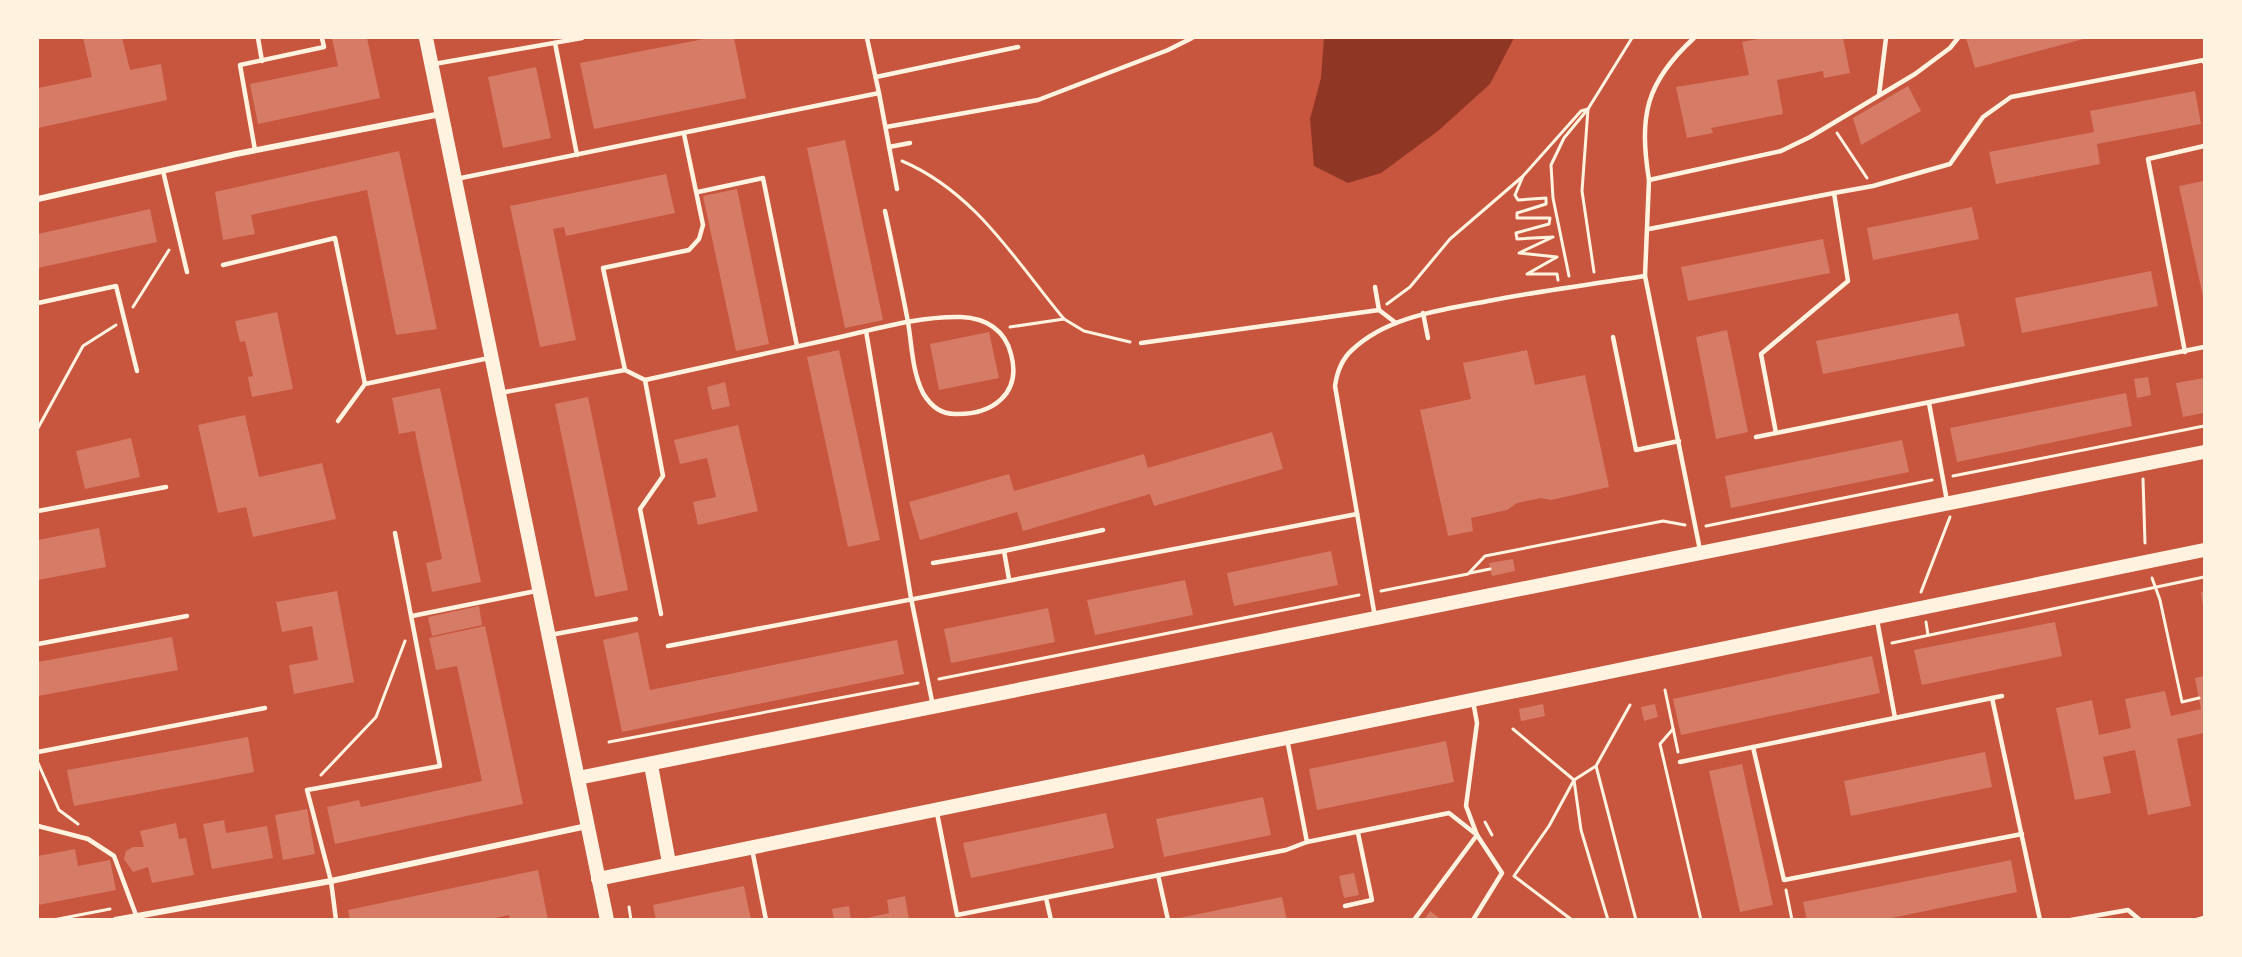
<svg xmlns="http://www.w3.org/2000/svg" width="2242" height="957" font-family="'PT Sans Narrow',sans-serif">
<rect width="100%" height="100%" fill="#c8553d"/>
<polygon fill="#8f3625" points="1324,38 1514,38 1490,84 1438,131 1381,173 1348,183 1314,166 1310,119 1321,78"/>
<g fill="#d67c66">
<polygon points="83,38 122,38 130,70 161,64 167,100 38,128 38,88 92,77"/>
<polygon points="332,38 367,38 380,98 258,124 250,84 338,66"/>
<polygon points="709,38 734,38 746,98 594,129 580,63"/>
<polygon points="1763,38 1843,38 1850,73 1824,78 1823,71 1777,80 1783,114 1711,128 1713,133 1687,138 1676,87 1749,75 1742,42"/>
<polygon points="1966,38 2087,38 1975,68"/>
<polygon points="536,67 551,138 503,148 488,77"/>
<polygon points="1908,86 1921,111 1861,145 1853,118"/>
<polygon points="2195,91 2201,124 2097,144 2100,164 1996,184 1989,152 2094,132 2090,111"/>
<polygon points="845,140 883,320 845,328 807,148"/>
<polygon points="399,151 437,329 396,335 367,190 251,215 255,234 223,240 215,192"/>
<polygon points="666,174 675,213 566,236 564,227 553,229 576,340 540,347 510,206"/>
<polygon points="2204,181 2204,301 2179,186"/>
<polygon points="737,189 769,344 736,351 703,196"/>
<polygon points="1972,207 1979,239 1873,260 1867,228"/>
<polygon points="150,209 157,242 38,268 38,234"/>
<polygon points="1823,239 1830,273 1688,301 1681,267"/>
<polygon points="2151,271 2158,306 2022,333 2015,298"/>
<polygon points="277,312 293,389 252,397 248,377 253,376 245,341 240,342 235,321"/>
<polygon points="1958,313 1965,346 1823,374 1816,341"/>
<polygon points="1727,330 1748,432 1716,439 1696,337"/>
<polygon points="989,332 999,378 939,390 930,344"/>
<polygon points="839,350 880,540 848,547 807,357"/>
<polygon points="1527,350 1535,385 1585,375 1609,487 1551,500 1541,498 1517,503 1507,510 1471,518 1473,531 1448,536 1420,410 1471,399 1463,363"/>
<polygon points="2148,377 2151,395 2137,398 2134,379"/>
<polygon points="2204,378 2204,413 2183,417 2176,383"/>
<polygon points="725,382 730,406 712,410 707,387"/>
<polygon points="440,388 481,582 432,592 426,563 442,559 418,447 415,431 399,434 392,398"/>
<polygon points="2126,393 2132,426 1957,462 1950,428"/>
<polygon points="588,397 628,590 595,597 555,404"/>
<polygon points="245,415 259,477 322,463 336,519 253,537 246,507 218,513 198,425"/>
<polygon points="738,425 758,511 698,525 693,502 716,497 707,458 680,464 674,440"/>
<polygon points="1272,432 1283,469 1154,506 1150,494 1023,531 1017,512 920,540 909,502 1009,474 1014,491 1144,454 1148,468"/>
<polygon points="131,438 140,477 85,489 76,451"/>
<polygon points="1902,440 1909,472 1731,508 1725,476"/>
<polygon points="99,528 106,567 38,580 38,540"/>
<polygon points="1331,551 1338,585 1234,606 1227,573"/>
<polygon points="1513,559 1515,571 1492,576 1489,563"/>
<polygon points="1185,580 1193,615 1095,635 1087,600"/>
<polygon points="337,591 354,682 294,694 289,665 318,660 312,626 282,632 276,602"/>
<polygon points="2204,591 2204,606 2203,606 2201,592"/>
<polygon points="479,606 482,625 432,636 428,617"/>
<polygon points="1048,608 1055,642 951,663 944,629"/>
<polygon points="2055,622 2062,656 1922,685 1914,650"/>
<polygon points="485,626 523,804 335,844 327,807 359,800 361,807 482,781 457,666 436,670 429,638"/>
<polygon points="638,632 650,690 897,640 904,674 622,732 603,640"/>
<polygon points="172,637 178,670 38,696 38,662"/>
<polygon points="1872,656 1880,693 1681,735 1673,699"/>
<polygon points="2204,676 2204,733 2177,739 2191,806 2148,815 2135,750 2103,757 2111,793 2075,800 2056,708 2092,700 2099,735 2131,728 2125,699 2165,691 2171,716 2201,709 2195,678"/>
<polygon points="1543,704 1545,716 1521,721 1519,709"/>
<polygon points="1655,704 1658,717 1644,721 1641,707"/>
<polygon points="248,737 254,772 74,806 67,770"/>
<polygon points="1446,741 1454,782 1317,810 1309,769"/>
<polygon points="1985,752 1992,787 1851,816 1844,781"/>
<polygon points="1742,764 1773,905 1740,912 1709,771"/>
<polygon points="1263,797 1271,835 1164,857 1156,819"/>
<polygon points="307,809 315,854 283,860 275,815"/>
<polygon points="1106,813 1114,848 971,878 963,843"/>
<polygon points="224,820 226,833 267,826 273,858 212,869 203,824"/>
<polygon points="176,823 179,839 186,838 194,875 152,883 148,867 133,872 124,859 126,851 133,847 144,847 140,831"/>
<polygon points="75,849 78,866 110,860 116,890 38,905 38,856"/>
<polygon points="2011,860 2017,892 1882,920 1807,920 1803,902"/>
<polygon points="538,870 548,920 510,920 509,915 486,920 350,920 348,910"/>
<polygon points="1354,873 1359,895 1344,898 1339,876"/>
<polygon points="744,886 751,920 656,920 653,905"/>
<polygon points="905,896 909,920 859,920 889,913 887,900"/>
<polygon points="1282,897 1287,920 1180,920 1179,918"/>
<polygon points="849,906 851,920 834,920 832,909"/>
<polygon points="1430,911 1442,920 1424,920"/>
</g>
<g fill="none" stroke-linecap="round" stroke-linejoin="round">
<g stroke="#fff3e0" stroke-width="3">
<polyline points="1837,133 1867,178"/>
<path d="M902,161C975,192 1015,260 1064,319"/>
<polyline points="1569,276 1553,198 1551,165 1564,138 1588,109 1632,38"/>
<polyline points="1558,280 1557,274 1527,274 1557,257 1519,253 1553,237 1517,239 1516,233 1549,224 1550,218 1517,218 1517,213 1546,204 1546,198 1518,200 1515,195 1523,176 1581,111 1588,109 1582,191 1594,272"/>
<polyline points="1387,304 1410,287 1450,239 1522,177"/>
<polyline points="133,307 169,250"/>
<polyline points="1010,327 1064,319 1084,331 1130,342"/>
<polyline points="38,428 83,346 116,325"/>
<polyline points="1953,476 2204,426"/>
<polyline points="2143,479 2145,543"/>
<polyline points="1706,526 1932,480"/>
<polyline points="1470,573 1490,569"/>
<polyline points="2152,578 2160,600 2182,702 2199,698"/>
<polyline points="1381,591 1468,574 1485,556 1663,521 1685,525"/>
<polyline points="1921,592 1950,517"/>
<polyline points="1926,622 1928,635"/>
<polyline points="1892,643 2204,577"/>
<polyline points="939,679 1359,595"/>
<polyline points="1665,690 1678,752"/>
<polyline points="1513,729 1574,780 1581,830 1608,920"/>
<polyline points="1673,729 1660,744 1701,920"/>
<polyline points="609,742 918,683"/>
<polyline points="38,763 59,810 78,824"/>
<polyline points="1596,766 1636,920"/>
<polyline points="321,775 376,717 405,641"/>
<polyline points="1485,822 1492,835"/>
<polyline points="1786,890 1792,920"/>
<polyline points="629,907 631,920"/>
<polyline points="53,920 110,909"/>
<polyline points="1572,920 1514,876 1549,826 1574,780 1596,766 1630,705"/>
</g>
<g stroke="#fff3e0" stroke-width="4.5">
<polyline points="258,38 262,61"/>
<polyline points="867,38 879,93"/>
<polyline points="555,43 577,155"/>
<polyline points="434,64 582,38"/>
<polyline points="876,77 1018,47"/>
<polyline points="1879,95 1886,38"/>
<polyline points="886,127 1038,100 1168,50 1192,38"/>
<polyline points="889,147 910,143"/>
<polyline points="255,150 240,65 324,47 322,38"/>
<polyline points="163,171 187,272"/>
<polyline points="456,179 879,93 897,189"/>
<path d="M1649,180C1639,116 1645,83 1694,38"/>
<polyline points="698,192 763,178 797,346"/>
<polyline points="1834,193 1873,186 1950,164 1983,117 2011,97 2204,60 2204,62"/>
<polyline points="1649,229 1834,193 1848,281 1761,354 1776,433"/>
<polyline points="223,265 335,238 365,384"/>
<polyline points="1375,287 1379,310"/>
<polyline points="38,303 116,286 137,371"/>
<polyline points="1423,313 1428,338"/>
<polyline points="866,331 911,598 933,706"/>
<polyline points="1613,337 1636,450 1679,441"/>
<polyline points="1141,343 1379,310 1396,323"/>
<polyline points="2185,352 2148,159 2204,146"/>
<polyline points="625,370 645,380 663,476 640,509 661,614"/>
<path d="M645,380C709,366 772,352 836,338C876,329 919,316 961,317C986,318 1005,330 1011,354C1022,394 992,415 955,414C941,414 930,405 923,393C912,371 912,346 908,322C901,285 893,248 885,211"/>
<polyline points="500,393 625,370 603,268 689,250 699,239 703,225 684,134"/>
<polyline points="1929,403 1947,501"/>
<polyline points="338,421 365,384 489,358"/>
<polyline points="1756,437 2204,347"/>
<polyline points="38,511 166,487"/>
<polyline points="1700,550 1645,276 1649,180 1781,151 1810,137 1915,74 1950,48 1958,38"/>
<polyline points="1004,551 1103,530"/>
<polyline points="933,563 1004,551 1009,579"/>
<polyline points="412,616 536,591"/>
<path d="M1375,617L1335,386C1337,372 1341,360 1352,350C1388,316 1442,310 1488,301C1540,291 1592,284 1645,276"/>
<polyline points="1877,620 1895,718"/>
<polyline points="550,635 636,619"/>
<polyline points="38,644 187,616"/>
<polyline points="668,646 1357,514"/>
<polyline points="1992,698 2040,920"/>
<polyline points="1473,701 1477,723 1466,806 1477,835 1502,873 1473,920"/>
<polyline points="1287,739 1307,842"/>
<polyline points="1753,747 1784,880 2022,834"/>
<polyline points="38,752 265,708"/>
<polyline points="1680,762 2002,696"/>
<polyline points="937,813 957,915 1286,850 1307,842 1449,813 1477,835"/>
<polyline points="38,826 88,839 114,856 136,915"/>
<polyline points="752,849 766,920"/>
<polyline points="1158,875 1168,920"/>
<polyline points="1046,898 1051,920"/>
<polyline points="1345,906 1372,900 1358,833"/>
<polyline points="336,920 331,881 307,790 440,766 395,533"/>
<polyline points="1414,920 1477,835"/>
<polyline points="2071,920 2128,910 2140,920"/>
<polyline points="2197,920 2204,918"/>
</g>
<g stroke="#fff3e0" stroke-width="6">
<polyline points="38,199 236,154 441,114"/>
<polyline points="115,920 331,881 587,826"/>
</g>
<g stroke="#fff3e0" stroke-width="14">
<polyline points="426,38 607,920"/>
<polyline points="651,765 669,863"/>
<polyline points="578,778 2204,452"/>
<polyline points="598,879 2204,550"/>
</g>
</g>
<rect width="2242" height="957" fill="none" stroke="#fff3e0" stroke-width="78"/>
</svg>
